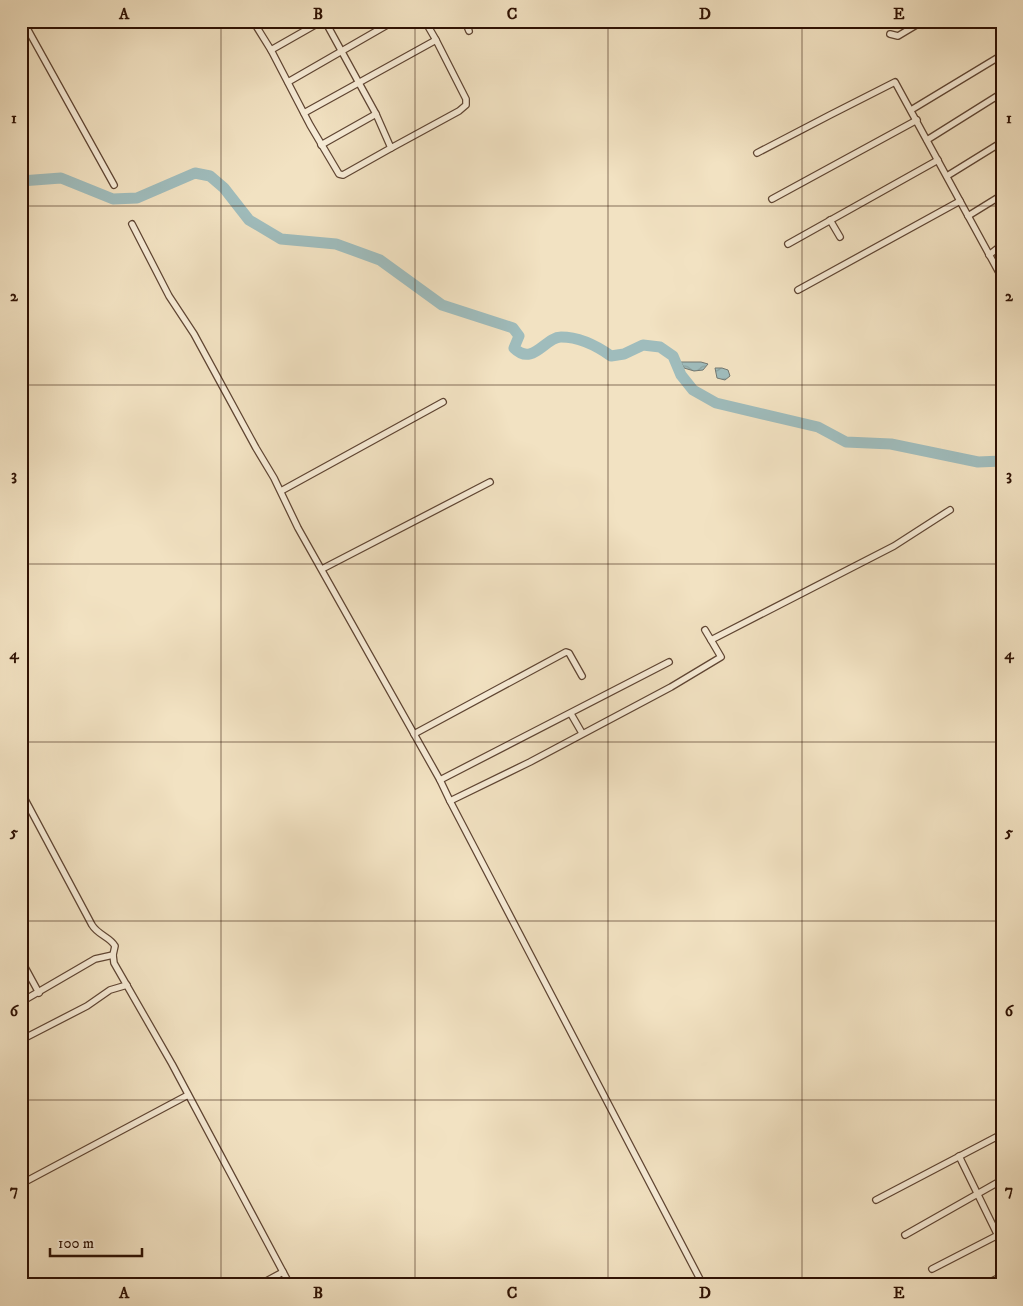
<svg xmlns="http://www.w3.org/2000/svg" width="1023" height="1306" font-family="'IM FELL DW Pica',serif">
<defs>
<pattern id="water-waves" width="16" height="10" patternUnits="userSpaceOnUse" patternTransform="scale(1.25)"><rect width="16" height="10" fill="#9fbcbc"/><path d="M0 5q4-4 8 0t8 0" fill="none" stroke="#89a1a0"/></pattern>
</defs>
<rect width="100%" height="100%" fill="#f2e2c2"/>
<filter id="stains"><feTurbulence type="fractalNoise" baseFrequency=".004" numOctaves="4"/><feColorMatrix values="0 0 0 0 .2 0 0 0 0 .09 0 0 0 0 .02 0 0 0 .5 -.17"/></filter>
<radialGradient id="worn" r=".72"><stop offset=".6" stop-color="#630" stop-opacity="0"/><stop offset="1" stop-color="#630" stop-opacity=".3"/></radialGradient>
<g fill="url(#water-waves)" stroke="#727872">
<polygon points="681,362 701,362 708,364 703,370 694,371 684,368"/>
<polygon points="715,368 722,368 728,370 730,376 725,380 717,378"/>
</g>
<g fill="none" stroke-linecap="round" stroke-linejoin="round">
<path stroke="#9fbcbc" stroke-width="11" d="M21,181L61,178L113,199L137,198L195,173L210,176L224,188L249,220L281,239L336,244L380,260L442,305L513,328L519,336L514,348C533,367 545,337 561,337C579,337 597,346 611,356L624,354L643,345L660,347L673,356L681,375L693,390L716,403L818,427L846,442L891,444L978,462L1002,461"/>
<g stroke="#5f4533" stroke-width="8">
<g id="minor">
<polyline points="23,21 114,185"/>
<polyline points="253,21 271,50 310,125 339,174 343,175 391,148"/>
<polyline points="325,21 376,114 391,148 459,111 466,105 466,99 436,40"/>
<polyline points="465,21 469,31"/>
<polyline points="890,34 898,36 923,21"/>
<polyline points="271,50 322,21"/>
<polyline points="288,82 394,21"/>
<polyline points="911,110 1002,55"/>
<polyline points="304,113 436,40 425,21"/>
<polyline points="927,140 1002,93"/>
<polyline points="321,145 376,114"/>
<polyline points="757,153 830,115 895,82 1002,278"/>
<polyline points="947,176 1002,142"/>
<polyline points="772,199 917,120"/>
<polyline points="968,216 1002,195"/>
<polyline points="830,220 840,237"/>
<polyline points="132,224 169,296 194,334 256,448 274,478 298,528 440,780 450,801 703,1285"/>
<polyline points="788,244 938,160"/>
<polyline points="989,255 1002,245"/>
<polyline points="798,290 960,201"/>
<polyline points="281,491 443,402"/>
<polyline points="322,569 490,482"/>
<polyline points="705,630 711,640"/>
<polyline points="571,714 582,733"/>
<polyline points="414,734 566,652 569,653 582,676"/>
<polyline points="440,780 669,662"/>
<path d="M21,792L92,925C98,935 110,937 115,946L113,955L114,963L172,1064L290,1285"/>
<polyline points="450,801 530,762 671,687 721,657 711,640 894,546 950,510"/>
<polyline points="21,960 39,993"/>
<polyline points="21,1002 95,959 113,955"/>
<polyline points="21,1040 87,1006 110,990 127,985"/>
<polyline points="959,1156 1002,1244"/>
<polyline points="21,1184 188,1095"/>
<polyline points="876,1200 1002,1134"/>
<polyline points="905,1235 1002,1180"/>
<polyline points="932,1269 1002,1233"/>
<polyline points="259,1285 283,1272"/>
<polyline points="984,1285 1002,1276"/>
</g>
</g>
<use href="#minor" stroke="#f7ecd7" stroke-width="5.5"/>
</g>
<path fill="none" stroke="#2e1103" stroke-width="1" stroke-opacity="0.55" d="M221,21V1285M415,21V1285M608,21V1285M802,21V1285M21,206H1002M21,385H1002M21,564H1002M21,742H1002M21,921H1002M21,1100H1002"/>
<rect width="1023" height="1306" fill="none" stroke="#f2e2c2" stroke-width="55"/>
<path d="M50 1248v8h92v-8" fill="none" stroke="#2e1103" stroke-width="2.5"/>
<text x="58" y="1248" font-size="15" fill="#2e1103" stroke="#f7ecd7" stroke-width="4" paint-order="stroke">100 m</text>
<rect x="28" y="28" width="968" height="1250" fill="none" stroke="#2e1103" stroke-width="2"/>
<g font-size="16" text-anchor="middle" font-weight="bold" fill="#2e1103">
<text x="124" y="19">A</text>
<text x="318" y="19">B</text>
<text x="512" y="19">C</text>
<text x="705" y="19">D</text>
<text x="899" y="19">E</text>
<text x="14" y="123">1</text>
<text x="1009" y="123">1</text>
<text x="14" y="301">2</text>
<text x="1009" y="301">2</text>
<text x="14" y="480">3</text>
<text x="1009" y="480">3</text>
<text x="14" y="659">4</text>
<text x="1009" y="659">4</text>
<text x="14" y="837">5</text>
<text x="1009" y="837">5</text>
<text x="14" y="1016">6</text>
<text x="1009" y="1016">6</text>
<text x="14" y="1195">7</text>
<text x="1009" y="1195">7</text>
<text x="124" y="1298">A</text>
<text x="318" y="1298">B</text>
<text x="512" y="1298">C</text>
<text x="705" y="1298">D</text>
<text x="899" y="1298">E</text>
</g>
<rect width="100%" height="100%" filter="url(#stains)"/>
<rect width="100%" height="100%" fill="url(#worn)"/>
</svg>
